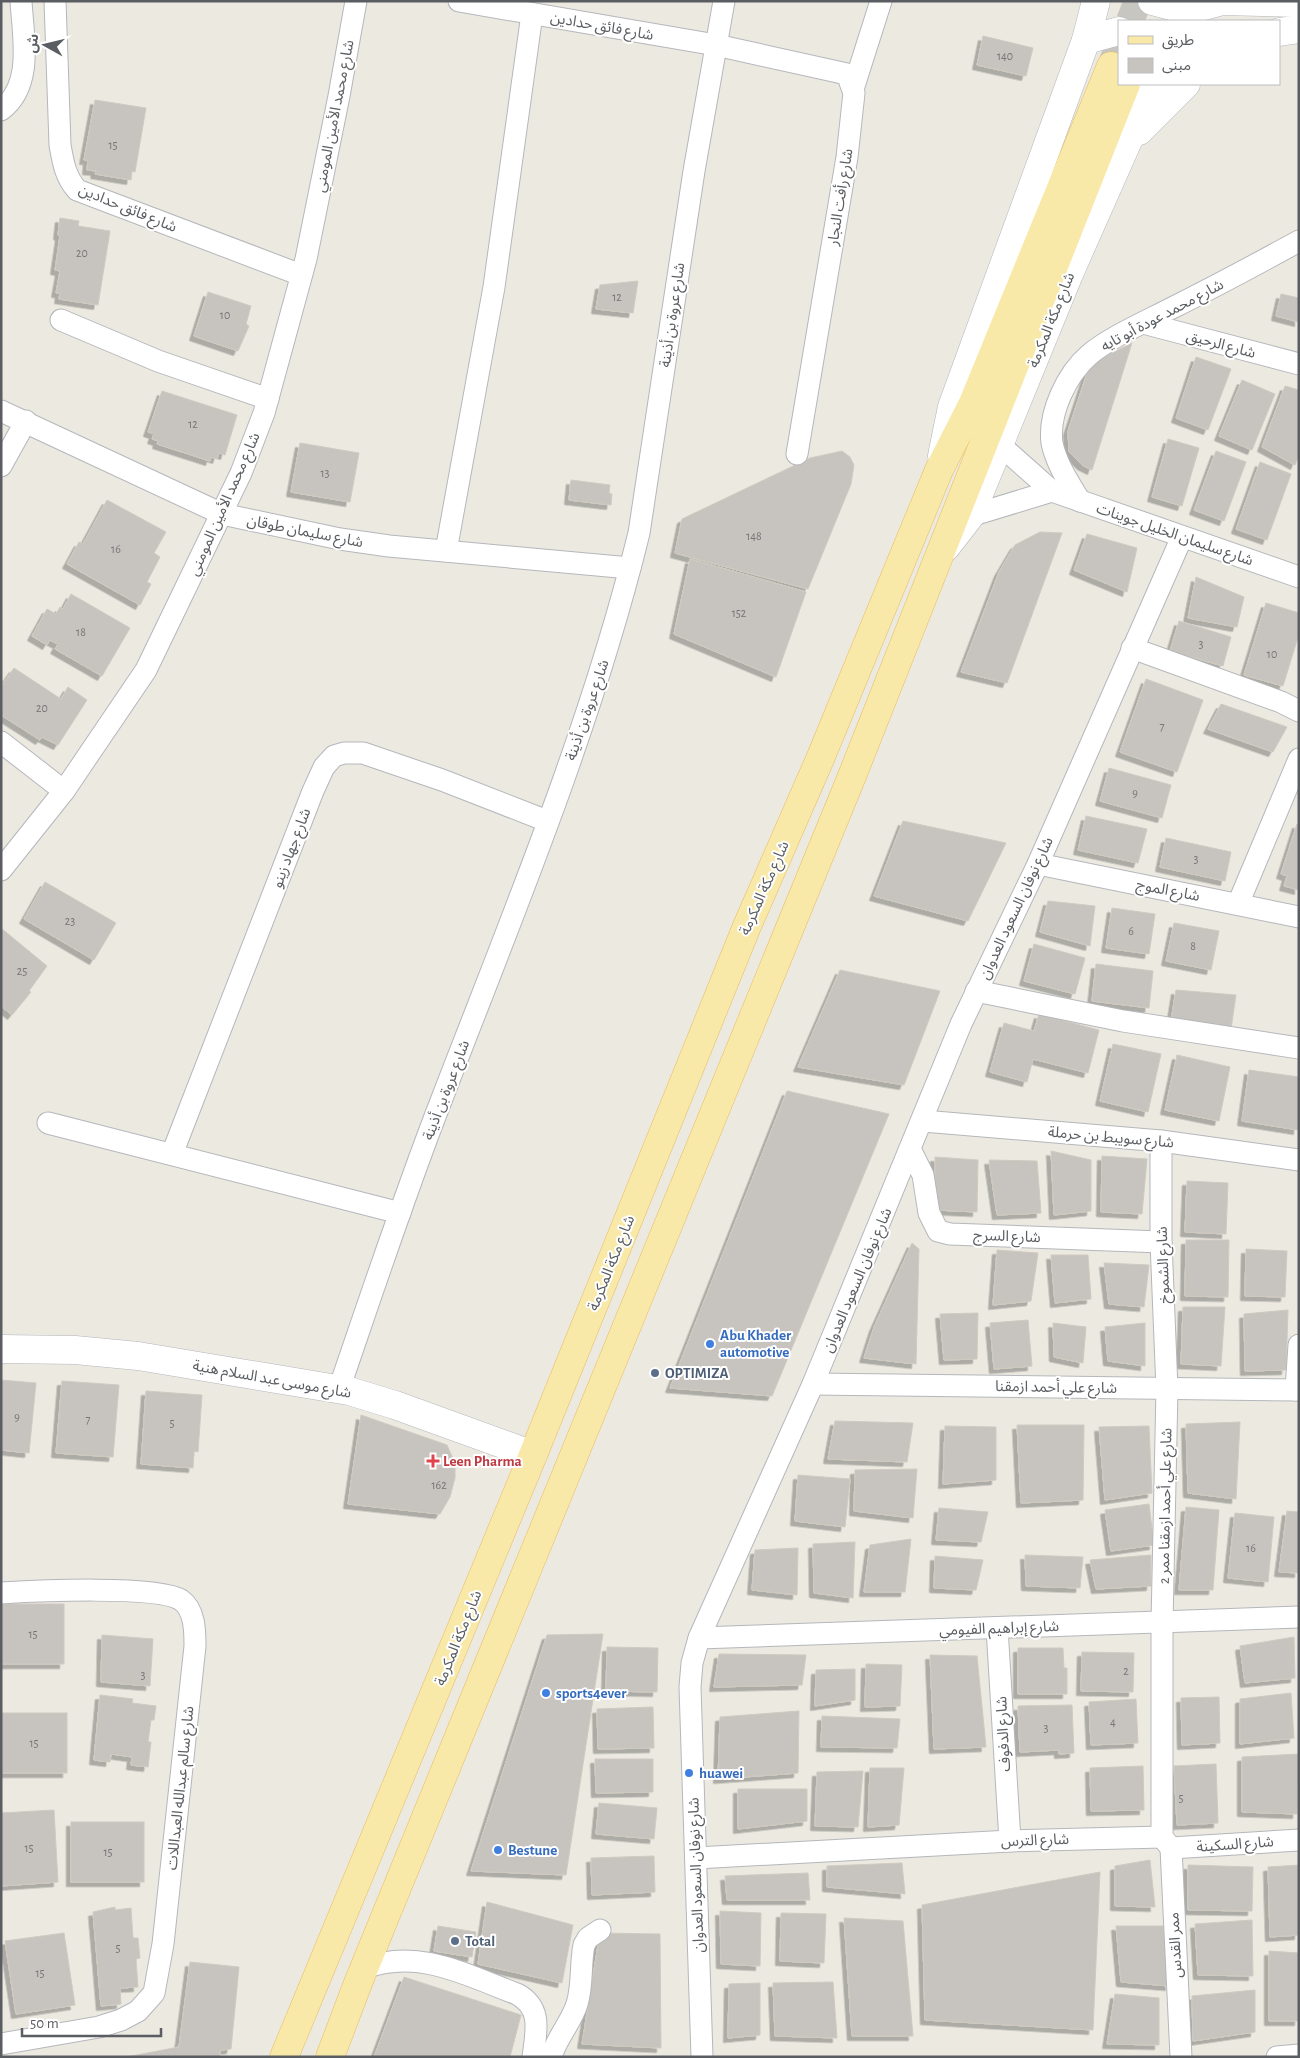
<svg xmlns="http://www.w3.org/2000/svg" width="1300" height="2058" font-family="'Alegreya Sans','Noto Sans Arabic',sans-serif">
<defs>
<filter id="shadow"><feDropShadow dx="-4.5" dy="4.5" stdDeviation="0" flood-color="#0004"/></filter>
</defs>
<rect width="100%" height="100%" fill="#ece9e1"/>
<g fill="#c7c3be" stroke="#d0cac0" filter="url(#shadow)">
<polygon points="983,36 1033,48 1026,76 977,65"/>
<polygon points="95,100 146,108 135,172 132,171 131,180 95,174 96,171 87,170 88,160 84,160"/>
<polygon points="60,218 79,221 78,226 110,231 98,305 59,299 60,293 56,293 60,271 55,270 60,236 58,235"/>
<polygon points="638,281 633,313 596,309 600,285"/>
<polygon points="208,292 251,306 246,324 249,326 238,351 194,336"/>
<polygon points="1281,294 1299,298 1299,322 1276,316"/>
<polygon points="1132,343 1092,470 1082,465 1069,452 1068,431 1090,364"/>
<polygon points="1196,357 1231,369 1208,430 1176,418"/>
<polygon points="1242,380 1275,394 1252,450 1219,436"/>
<polygon points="1285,386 1299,390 1299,455 1295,465 1262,447"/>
<polygon points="162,391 237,415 225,455 219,453 217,459 211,457 210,461 157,444 158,441 152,439 154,434 148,432"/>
<polygon points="1168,439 1199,448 1182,506 1152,497"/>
<polygon points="300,443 359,453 350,502 291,492"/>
<polygon points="842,451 850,457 854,465 851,484 808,589 675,553 682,519 810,458"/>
<polygon points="1216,451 1246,462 1224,521 1194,510"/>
<polygon points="1260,462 1291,474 1267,540 1236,529"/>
<polygon points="571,480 610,485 609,493 612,494 611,505 569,500"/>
<polygon points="107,500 166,532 154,553 160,557 147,582 151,584 140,605 67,564 79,542 83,544"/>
<polygon points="1040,532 1062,533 1007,683 961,672 999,572 1015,545"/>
<polygon points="1087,534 1137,548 1127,592 1074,570"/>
<polygon points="690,559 806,592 776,677 674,634"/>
<polygon points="1196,577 1244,597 1237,627 1188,618"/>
<polygon points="71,594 130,628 102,676 55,649 58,644 50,640 47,645 32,636 47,609 56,614 60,607 63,609"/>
<polygon points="1266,603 1299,613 1299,634 1283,686 1244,675"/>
<polygon points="1179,621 1231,637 1223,666 1170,651"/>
<polygon points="14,668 61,699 68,687 87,700 58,745 42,737 40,740 1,715 1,687"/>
<polygon points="1146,679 1203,700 1177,772 1120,752"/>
<polygon points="1221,704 1287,727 1273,752 1208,729"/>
<polygon points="1109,768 1171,785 1162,818 1100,801"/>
<polygon points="1086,816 1147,829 1138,863 1078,850"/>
<polygon points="903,821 1006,843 968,921 874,896"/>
<polygon points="1297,824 1299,824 1299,890 1284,886 1287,876 1281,874"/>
<polygon points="1166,838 1231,852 1225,881 1160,867"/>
<polygon points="45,882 116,923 94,960 24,919"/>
<polygon points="1048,901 1095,906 1090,946 1040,932"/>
<polygon points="1112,908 1155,914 1149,954 1106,948"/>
<polygon points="1174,923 1219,931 1211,970 1166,961"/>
<polygon points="1,928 47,966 29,991 31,992 12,1015 1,1006"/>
<polygon points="1034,944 1085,958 1075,994 1024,981"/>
<polygon points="1096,964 1153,971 1149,1008 1092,1001"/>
<polygon points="840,970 940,991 904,1085 798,1067"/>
<polygon points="1176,990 1236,995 1231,1029 1171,1021"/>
<polygon points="1039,1014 1099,1030 1088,1073 1033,1059 1027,1082 990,1072 1004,1023 1034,1031"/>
<polygon points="1113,1044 1161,1054 1148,1112 1100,1101"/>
<polygon points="1177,1055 1230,1067 1219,1121 1165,1110"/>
<polygon points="1249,1070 1299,1077 1298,1130 1242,1121"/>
<polygon points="787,1091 889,1114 772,1396 670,1388"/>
<polygon points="1051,1151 1091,1160 1091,1211 1054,1215"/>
<polygon points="1102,1156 1147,1159 1142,1214 1101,1212"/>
<polygon points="935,1157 978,1160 977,1212 935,1210"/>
<polygon points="989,1160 1037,1161 1041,1213 997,1215"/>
<polygon points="1187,1181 1228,1183 1226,1234 1185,1232"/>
<polygon points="1186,1240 1229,1240 1228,1297 1185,1296"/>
<polygon points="912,1243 919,1249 916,1364 864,1358 874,1327"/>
<polygon points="1246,1249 1287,1251 1285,1297 1245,1296"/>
<polygon points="997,1250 1038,1253 1031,1301 993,1305"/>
<polygon points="1051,1255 1088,1255 1091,1299 1055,1303"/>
<polygon points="1104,1263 1149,1265 1144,1307 1109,1304"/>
<polygon points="1183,1307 1225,1307 1221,1366 1181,1364"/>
<polygon points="1288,1310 1286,1370 1245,1371 1244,1314"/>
<polygon points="978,1313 977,1359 944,1360 940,1314"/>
<polygon points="1028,1320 1032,1366 994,1369 990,1323"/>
<polygon points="1053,1323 1086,1327 1083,1363 1054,1357"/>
<polygon points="1145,1323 1145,1366 1108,1361 1105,1327"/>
<polygon points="1,1380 36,1383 29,1453 1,1450"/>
<polygon points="62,1381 119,1385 113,1457 56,1453"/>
<polygon points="146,1391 202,1395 198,1452 194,1451 193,1468 141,1464"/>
<polygon points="361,1415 447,1445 455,1463 455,1478 450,1497 440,1514 348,1504"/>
<polygon points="835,1421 913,1423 907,1462 828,1459"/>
<polygon points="1240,1422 1236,1499 1188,1493 1186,1424"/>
<polygon points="1017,1425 1084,1425 1083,1500 1021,1503"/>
<polygon points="945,1426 996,1427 996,1480 943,1484"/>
<polygon points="1149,1426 1152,1493 1105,1500 1099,1427"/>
<polygon points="917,1469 913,1518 854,1511 855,1470"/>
<polygon points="798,1475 850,1479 845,1527 795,1521"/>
<polygon points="1149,1504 1154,1545 1111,1551 1105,1510"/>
<polygon points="1186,1507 1219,1510 1213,1590 1179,1590"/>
<polygon points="939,1508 988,1512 981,1542 936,1540"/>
<polygon points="1287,1511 1299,1512 1299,1573 1279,1572"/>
<polygon points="1235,1513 1274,1517 1268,1582 1228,1578"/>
<polygon points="911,1539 905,1592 864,1592 870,1545"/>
<polygon points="855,1542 853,1598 814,1593 813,1544"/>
<polygon points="798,1548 797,1595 752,1590 755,1550"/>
<polygon points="1025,1555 1083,1557 1080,1588 1026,1586"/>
<polygon points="1151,1555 1151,1586 1096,1589 1090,1560"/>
<polygon points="935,1556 983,1560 976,1590 934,1588"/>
<rect x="1" y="1604" width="63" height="60"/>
<polygon points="603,1634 566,1875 471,1871 547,1635"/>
<polygon points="102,1635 153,1639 150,1686 101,1682"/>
<polygon points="1294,1637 1295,1678 1245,1683 1240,1646"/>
<polygon points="607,1647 658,1648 657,1692 606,1691"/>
<polygon points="1018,1648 1063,1648 1064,1668 1067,1668 1067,1694 1018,1694"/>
<polygon points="1082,1652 1134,1653 1133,1692 1081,1691"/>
<polygon points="719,1654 806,1655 802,1685 714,1687"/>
<polygon points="930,1655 977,1656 986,1747 934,1749"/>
<polygon points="866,1664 902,1665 900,1706 865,1707"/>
<polygon points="855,1669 855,1700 815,1706 816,1670"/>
<polygon points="1291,1693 1294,1738 1240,1744 1240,1699"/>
<polygon points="100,1695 133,1699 132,1703 156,1706 154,1720 151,1720 148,1742 151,1742 148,1767 131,1765 132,1757 111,1754 110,1762 94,1760"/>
<polygon points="1219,1697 1220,1743 1182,1745 1181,1698"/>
<polygon points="1136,1699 1138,1743 1091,1745 1089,1702"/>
<polygon points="1072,1705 1074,1753 1059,1754 1059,1750 1020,1752 1018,1706"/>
<polygon points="653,1707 654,1748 598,1749 597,1709"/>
<polygon points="799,1711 798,1773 718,1779 720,1717"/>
<rect x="1" y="1713" width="66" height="60"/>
<polygon points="822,1716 900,1719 897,1748 821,1747"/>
<polygon points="1299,1754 1297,1814 1242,1812 1242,1757"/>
<polygon points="595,1759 653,1759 653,1792 596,1793"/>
<polygon points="1216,1764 1218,1823 1177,1825 1174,1766"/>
<polygon points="1143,1766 1144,1810 1091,1811 1090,1768"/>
<polygon points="870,1768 904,1768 899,1825 868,1827"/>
<polygon points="863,1771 858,1827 815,1826 817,1772"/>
<polygon points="738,1789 807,1789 807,1821 738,1829"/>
<polygon points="599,1803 657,1808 654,1839 596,1834"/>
<polygon points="54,1810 58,1882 1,1886 1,1813"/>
<rect x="71" y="1822" width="73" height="60"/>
<polygon points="654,1856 655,1892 592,1895 591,1858"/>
<polygon points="1150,1860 1155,1907 1115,1906 1115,1866"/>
<polygon points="902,1863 905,1894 827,1887 827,1866"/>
<polygon points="1188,1865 1253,1867 1252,1911 1188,1910"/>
<polygon points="1299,1865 1299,1935 1270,1937 1268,1867"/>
<polygon points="1100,1872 1093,2030 925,2020 922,1905"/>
<polygon points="808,1873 810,1900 727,1900 725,1876"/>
<polygon points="487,1902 573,1925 562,1983 478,1964"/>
<polygon points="115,1907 115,1910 131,1908 133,1938 138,1938 140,1958 136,1959 138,1987 120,1988 121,2004 101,2006 93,1912"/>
<polygon points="720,1911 761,1913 760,1966 721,1964"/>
<polygon points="781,1913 826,1914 824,1963 780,1961"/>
<polygon points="844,1918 903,1921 913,2036 852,2036"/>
<polygon points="1252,1920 1253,1976 1198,1975 1195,1924"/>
<polygon points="438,1926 476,1932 472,1957 434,1951"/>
<polygon points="1116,1926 1163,1926 1170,1986 1121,1982"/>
<polygon points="64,1933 75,2005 16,2014 5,1941"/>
<polygon points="600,1933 660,1934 661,2048 582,2044"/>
<polygon points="1269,1951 1299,1953 1299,2021 1269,2021"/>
<polygon points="190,1962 239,1967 231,2049 220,2050 220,2057 126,2057 179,2047"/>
<polygon points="404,1977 521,2015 510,2057 374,2057"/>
<polygon points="833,1982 837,2038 775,2036 773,1983"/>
<polygon points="760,1983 760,2035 728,2038 729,1984"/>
<polygon points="1255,1990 1255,2032 1193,2041 1192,1996"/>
<polygon points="1115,1994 1159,1998 1159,2045 1107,2044"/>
</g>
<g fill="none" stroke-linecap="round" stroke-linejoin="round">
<g stroke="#c8c6c1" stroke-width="28" stroke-dasharray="28 14" stroke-linecap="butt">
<polyline points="1130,21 1138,1"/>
<polyline points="1111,66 1119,47"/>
</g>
<g stroke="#b4b7bb" stroke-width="23">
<g id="street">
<path d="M55,1L60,145C63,162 65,176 77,190L301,275"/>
<polyline points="459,1 716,45 847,74 854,93 847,157 797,454"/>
<polyline points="854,86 881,1"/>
<path d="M1,110C34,85 23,37 21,1"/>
<polyline points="61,320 158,361 268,399"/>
<polyline points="1143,323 1299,364"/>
<polyline points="1,411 222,514 340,539 389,546 630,568"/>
<polyline points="1000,445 1052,491 1299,577"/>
<polyline points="1,466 26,421"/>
<path d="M1080,501C1069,483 1056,463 1052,443C1048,413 1067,374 1089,355C1108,338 1149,320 1172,308C1214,287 1257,264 1299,241"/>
<polyline points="970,516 1052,491"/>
<polyline points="446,551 494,287 532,14"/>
<polyline points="1132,648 1281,702 1299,711"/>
<polyline points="1,742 64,791"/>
<polyline points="1038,864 1299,917"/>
<polyline points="1,870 64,791 146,670 241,473 264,413 306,259 339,96 356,1"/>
<polyline points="1238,904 1299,759"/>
<polyline points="976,991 1123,1021 1299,1048"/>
<polyline points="923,1121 1161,1141 1299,1160"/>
<polyline points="48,1123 400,1213"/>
<polyline points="1161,1141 1161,1242 1167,1389 1162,1623 1162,1837"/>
<polyline points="911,1151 923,1175 929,1213 938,1231 950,1234 1161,1242"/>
<polyline points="172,1154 313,791 324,767 334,756 344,753 363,753 442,780 547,821"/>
<polyline points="813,1384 1299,1390"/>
<path d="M339,1389C372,1293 404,1196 441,1101C513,914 591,728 639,533L694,171L724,1"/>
<polyline points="1296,1390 1299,1345"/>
<path d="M1,1593C34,1591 158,1585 181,1600C195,1610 195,1631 195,1646L163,1944L154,1993L138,2011L121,2020L99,2027L1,2044"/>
<polyline points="997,1628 1010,1841"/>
<polyline points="699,1638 1299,1617"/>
<polyline points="1162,1837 1171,1848 1181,2057"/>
<polyline points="1171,1848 1299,1840"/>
<polyline points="696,1858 1010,1841 1162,1837"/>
<path d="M365,1968C419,1948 466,1975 517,1994C543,2008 536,2032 533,2057"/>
<path d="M551,2057C557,2037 571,2023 577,2004C583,1985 580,1964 584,1945L588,1938L600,1930"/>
<polyline points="702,2057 690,1687 692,1663 699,1638 813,1384 961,1024 1038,864 1182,537"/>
<polyline points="1277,2057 1299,2055"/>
</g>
</g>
<g stroke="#b3b6bb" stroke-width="29">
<g id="secondary">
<polyline points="1152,1 1175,7 1204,6 1222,1 1299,3"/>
<polyline points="1279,32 1299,29"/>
<polyline points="1086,40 1119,31"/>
<polyline points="1139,131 1186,84"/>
<polyline points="942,456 952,407 1086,40 1096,1"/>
<polyline points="946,547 970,516 1069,274 1153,84"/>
<polyline points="1,1349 75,1350 138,1356 349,1391 395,1405 533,1455"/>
</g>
</g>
<g stroke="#e8bc5e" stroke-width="29">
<g id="primary">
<polyline points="284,2057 533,1455 747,926 820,759 939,470 973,403 1111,66"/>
<polyline points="330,2057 358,1983 852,776 1126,84"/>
</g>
</g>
<use href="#street" stroke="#fff" stroke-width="21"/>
<use href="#secondary" stroke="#fff" stroke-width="28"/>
<use href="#primary" stroke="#f9e9a8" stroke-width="28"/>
</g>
<g fill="#3f7fe0" stroke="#fff" stroke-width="2">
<circle cx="710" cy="1344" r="5"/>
<circle cx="546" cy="1693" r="5"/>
<circle cx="689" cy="1773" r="5"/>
<circle cx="498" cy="1850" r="5"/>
</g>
<g fill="#5c6f8a" stroke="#fff" stroke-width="2">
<circle cx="655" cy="1373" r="5"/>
<circle cx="455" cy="1941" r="5"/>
</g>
<path fill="#e0444e" stroke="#fff" stroke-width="2" d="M430.5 1453.5h5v5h5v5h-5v5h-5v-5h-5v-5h5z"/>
<g text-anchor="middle" stroke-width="4" stroke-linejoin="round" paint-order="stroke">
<g font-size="12" fill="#757678">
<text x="1005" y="60">140</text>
<text x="113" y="149">15</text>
<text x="82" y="257">20</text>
<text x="617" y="301">12</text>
<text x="225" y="319">10</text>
<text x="193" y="428">12</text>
<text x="325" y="477">13</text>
<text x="754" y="540">148</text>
<text x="116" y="553">16</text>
<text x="739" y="617">152</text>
<text x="81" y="636">18</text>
<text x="1201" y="648">3</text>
<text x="1272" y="658">10</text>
<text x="42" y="712">20</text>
<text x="1162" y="730">7</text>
<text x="1135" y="797">9</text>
<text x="1196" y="863">3</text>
<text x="70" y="925">23</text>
<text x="1131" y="935">6</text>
<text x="1193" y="950">8</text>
<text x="22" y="975">25</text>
<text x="17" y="1421">9</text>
<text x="88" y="1423">7</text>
<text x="172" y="1427">5</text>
<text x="439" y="1489">162</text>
<text x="1251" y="1552">16</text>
<text x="33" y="1638">15</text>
<text x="1126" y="1675">2</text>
<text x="143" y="1679">3</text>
<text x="1113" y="1726">4</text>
<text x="1046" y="1732">3</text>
<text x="34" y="1747">15</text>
<text x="1181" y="1802">5</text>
<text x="29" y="1852">15</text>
<text x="108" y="1856">15</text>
<text x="118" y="1952">5</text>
<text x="40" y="1977">15</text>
</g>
<g font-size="15" fill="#5a5d61" stroke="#fff">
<text transform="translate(602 26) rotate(10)" y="5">شارع فائق حدادين</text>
<text transform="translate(334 116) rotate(-79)" y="5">شارع محمد الأمين المومني</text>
<text transform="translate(840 197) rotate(-81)" y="5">شارع رأفت النجار</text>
<text transform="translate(128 208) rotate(22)" y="5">شارع فائق حدادين</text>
<text transform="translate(672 315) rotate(-82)" y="5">شارع عروة بن أذينة</text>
<text transform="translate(1162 315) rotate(-28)" y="5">شارع محمد عودة أبو تايه</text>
<text transform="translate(1051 320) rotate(-68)" y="5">شارع مكة المكرمة</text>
<text transform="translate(1221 344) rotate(15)" y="5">شارع الرحيق</text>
<text transform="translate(224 504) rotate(-66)" y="5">شارع محمد الأمين المومني</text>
<text transform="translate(305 531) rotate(11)" y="5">شارع سليمان طوقان</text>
<text transform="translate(1175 534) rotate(19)" y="5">شارع سليمان الخليل جوينات</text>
<text transform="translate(587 710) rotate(-71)" y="5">شارع عروة بن أذينة</text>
<text transform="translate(291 848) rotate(-69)" y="5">شارع جهاد زينو</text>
<text transform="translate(764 888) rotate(-66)" y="5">شارع مكة المكرمة</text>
<text transform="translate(1168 890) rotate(11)" y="5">شارع الموج</text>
<text transform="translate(1016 908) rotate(-65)" y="5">شارع نوفان السعود العدوان</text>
<text transform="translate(446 1090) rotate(-69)" y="5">شارع عروة بن أذينة</text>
<text transform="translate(1111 1137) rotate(5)" y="5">شارع سويبط بن حرملة</text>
<text transform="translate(1007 1236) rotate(2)" y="5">شارع السرج</text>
<text transform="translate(611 1263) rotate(-68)" y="5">شارع مكة المكرمة</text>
<text transform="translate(1163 1265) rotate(-92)" y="5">شارع الشموخ</text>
<text transform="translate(857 1280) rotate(-67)" y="5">شارع نوفان السعود العدوان</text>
<text transform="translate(272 1379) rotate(10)" y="5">شارع موسى عبد السلام هنية</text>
<text transform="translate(1056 1387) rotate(1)" y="5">شارع علي أحمد ازمقنا</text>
<text transform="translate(1165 1506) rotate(-89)" y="5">شارع علي أحمد ازمقنا ممر 2</text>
<text transform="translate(999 1628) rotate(-2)" y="5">شارع إبراهيم الفيومي</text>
<text transform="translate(458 1638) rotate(-68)" y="5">شارع مكة المكرمة</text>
<text transform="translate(1003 1734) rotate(-93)" y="5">شارع الدفوف</text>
<text transform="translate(180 1788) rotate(-84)" y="5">شارع سالم عبدالله العبداللات</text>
<text transform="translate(1035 1840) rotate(-2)" y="5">شارع الترس</text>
<text transform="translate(1235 1844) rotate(-4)" y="5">شارع السكينة</text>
<text transform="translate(696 1875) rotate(-92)" y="5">شارع نوفان السعود العدوان</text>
<text transform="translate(1175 1945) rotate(-93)" y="5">ممر القدس</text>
</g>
<g font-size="15" font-weight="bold" fill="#366cbe" stroke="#fff" text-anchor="start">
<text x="720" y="1340">Abu Khader<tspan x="720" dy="17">automotive</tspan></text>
<text x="556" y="1698">sports4ever</text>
<text x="699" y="1778">huawei</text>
<text x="508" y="1855">Bestune</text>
</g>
<g font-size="15" font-weight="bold" fill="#4e5e75" stroke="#fff" text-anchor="start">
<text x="665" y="1378">OPTIMIZA</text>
<text x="465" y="1946">Total</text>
</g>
<g font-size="15" font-weight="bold" fill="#be3a42" stroke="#fff" text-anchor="start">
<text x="443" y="1466">Leen Pharma</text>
</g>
</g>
<rect width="1300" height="2058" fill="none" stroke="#5a5d61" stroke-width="5"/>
<rect x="1118" y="20" width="162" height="65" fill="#ffffff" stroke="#bdbec0"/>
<rect x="1128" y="36" width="25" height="8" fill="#f9e9a8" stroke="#bdbec0"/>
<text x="1162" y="45" font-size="15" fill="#5a5d61">طريق</text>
<rect x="1128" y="58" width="25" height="15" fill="#c7c3be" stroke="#bdbec0"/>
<text x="1162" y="70" font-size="15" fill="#5a5d61">مبنى</text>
<g transform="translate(45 45) rotate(278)" stroke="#ffffff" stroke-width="4" paint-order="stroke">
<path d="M0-4L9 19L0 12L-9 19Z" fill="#5a5d61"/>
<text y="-8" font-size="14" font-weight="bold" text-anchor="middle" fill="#5a5d61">ش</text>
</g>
<path d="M22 2028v8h139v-8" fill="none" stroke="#5a5d61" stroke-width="2.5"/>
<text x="30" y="2028" font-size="15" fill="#5a5d61" stroke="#ffffff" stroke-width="4" paint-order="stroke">50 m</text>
</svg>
